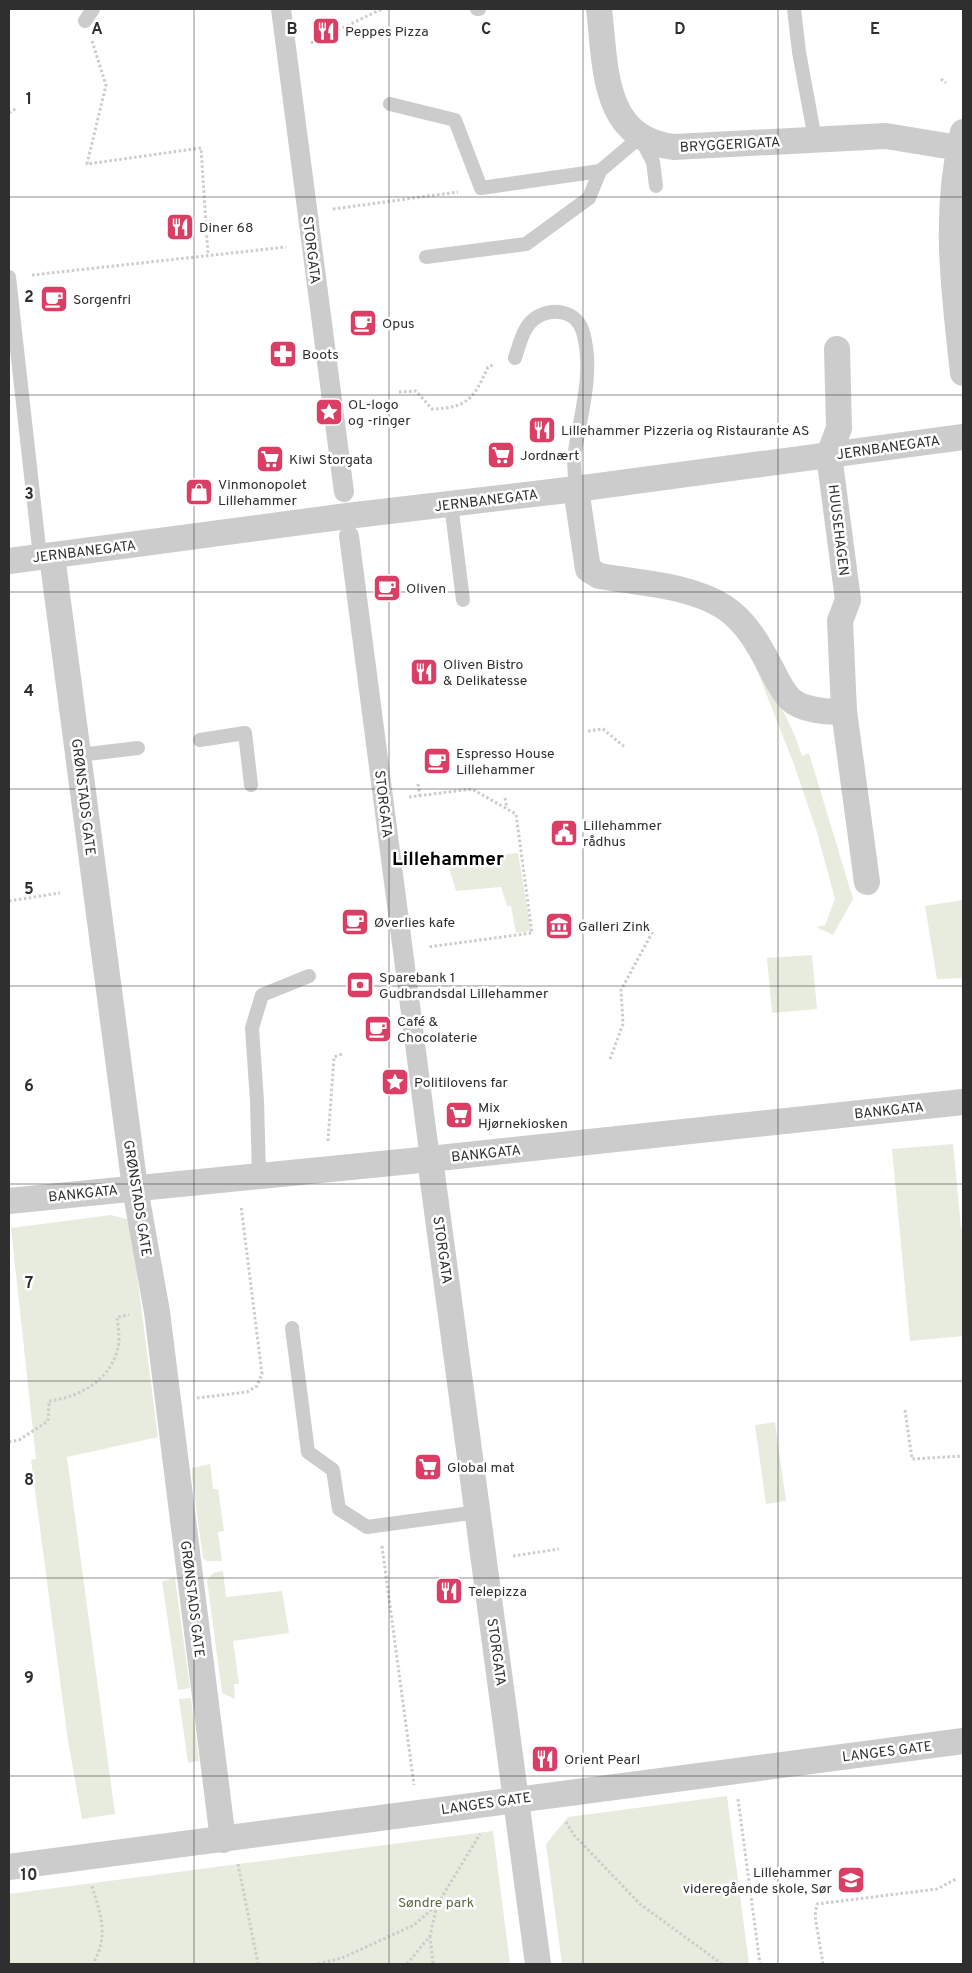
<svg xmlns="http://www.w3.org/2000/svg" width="972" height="1973" font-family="Overpass,sans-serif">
<rect width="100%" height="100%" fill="#fff"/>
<g fill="#e8ecde">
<path d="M753,660C771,691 792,721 802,756L809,753L853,899L833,935L816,927L825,925L835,899L816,829L793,762Z"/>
<polygon points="518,853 531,931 516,933 511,906 507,906 501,887 456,891 447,861"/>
<polygon points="963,900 963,978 937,979 925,906"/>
<polygon points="812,955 817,1009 772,1013 767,958"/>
<polygon points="953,1144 961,1228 963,1228 963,1336 910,1341 892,1149"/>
<polygon points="111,1215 130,1220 158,1437 67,1457 115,1814 82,1819 68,1741 31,1460 36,1459 11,1228"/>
<polygon points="775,1422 786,1501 766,1504 755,1425"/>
<polygon points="210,1464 213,1489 218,1489 224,1531 218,1532 222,1561 207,1561 203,1558 192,1477 192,1468"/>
<polygon points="223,1571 226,1597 282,1591 289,1633 233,1641 239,1684 234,1684 235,1699 222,1693 207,1580 213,1573"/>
<polygon points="175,1578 190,1688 178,1690 162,1581"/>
<polygon points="191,1698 199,1761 188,1763 179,1699"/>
<polygon points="727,1796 749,1964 562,1964 546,1844 568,1817"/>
<polygon points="493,1831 510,1964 9,1964 9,1894"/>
</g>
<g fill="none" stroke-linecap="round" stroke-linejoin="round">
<g stroke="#ccc" stroke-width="3" stroke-dasharray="2.5 2.5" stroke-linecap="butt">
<polyline points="92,41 106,85 87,164 201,148 208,255"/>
<polyline points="311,43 382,9"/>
<polyline points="941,79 946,83"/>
<polyline points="9,113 17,108"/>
<polyline points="333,209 458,192"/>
<polyline points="32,275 286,247"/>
<path d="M399,392L416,391L432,409C468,408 474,398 488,367L495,364"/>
<polyline points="588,731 603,729 626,748"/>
<polyline points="418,784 420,796"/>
<polyline points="409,797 472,789 516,814 532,933 428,947"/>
<polyline points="505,798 507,808"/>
<polyline points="9,901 60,893"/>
<polyline points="610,1059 623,1024 621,990 653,931"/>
<polyline points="328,1141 334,1057 342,1054"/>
<polyline points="197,1398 247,1392 257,1386 262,1374 241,1206"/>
<polyline points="905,1410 912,1459 963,1456"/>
<path d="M9,1442L19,1440L48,1421L49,1401C82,1397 116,1377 119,1340C119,1332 118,1324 117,1317L129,1315"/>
<polyline points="382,1546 414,1785"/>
<polyline points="513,1556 559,1549"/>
<polyline points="738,1799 760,1964"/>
<polyline points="566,1822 574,1835 640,1904 722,1964"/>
<polyline points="238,1864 258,1964"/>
<path d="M92,1886C101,1916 109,1935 93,1964"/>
<polyline points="430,1936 433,1964"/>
<polyline points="318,1964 342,1958 414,1925 437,1905"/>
<polyline points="407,1964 430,1936 437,1905 480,1834"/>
<polyline points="823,1964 815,1916 817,1904 937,1889 956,1879"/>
</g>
<g stroke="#ccc" stroke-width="14">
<polyline points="477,9 479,9"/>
<polyline points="794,9 799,52 815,139"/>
<polyline points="85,21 93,9"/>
<polyline points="390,104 455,120 481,188 600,171"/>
<polyline points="426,257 526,244 589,198 600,171 640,137 653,162 656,186"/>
<polyline points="9,277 40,557"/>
<path d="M515,358C519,346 523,328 533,320C550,306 577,310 583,332C594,371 581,413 575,451C573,463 575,477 576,489"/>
<polyline points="451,504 463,600"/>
<polyline points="200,740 245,733 251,785"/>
<polyline points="79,755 138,748"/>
<polyline points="259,1176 257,1101 252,1028 262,995 309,976"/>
<polyline points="292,1328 308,1452 333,1470 339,1509 367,1527 478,1512"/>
</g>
<g stroke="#ccc" stroke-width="20">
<polyline points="281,9 344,492"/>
<polyline points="349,536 430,1159"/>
</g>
<g stroke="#ccc" stroke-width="26">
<path d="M599,9C606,65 601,139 674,147L886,136L959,148"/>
<path d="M963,132C943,214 954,290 963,373"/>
<polyline points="837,349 839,428 829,455 848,600 840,621 844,711"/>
<path d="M576,489L588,569L599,576C640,583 689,585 724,607C747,622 760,647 772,670C777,680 782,691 790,699C801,710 829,713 844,711L867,882"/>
<polyline points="52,556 135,1188 157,1312 223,1840"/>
<polyline points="9,561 347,516 576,489 963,437"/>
<polyline points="430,1159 538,1964"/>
<polyline points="9,1201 411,1161 963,1102"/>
<polyline points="9,1867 963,1741"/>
</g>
</g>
<path fill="none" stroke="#2f2f2f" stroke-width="1" stroke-opacity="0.55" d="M194,9V1964M389,9V1964M583,9V1964M778,9V1964M9,197H963M9,395H963M9,592H963M9,789H963M9,986H963M9,1184H963M9,1381H963M9,1578H963M9,1776H963"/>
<defs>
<g id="restaurant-square" transform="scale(1.4375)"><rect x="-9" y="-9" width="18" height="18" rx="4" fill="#da3e64" stroke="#fff"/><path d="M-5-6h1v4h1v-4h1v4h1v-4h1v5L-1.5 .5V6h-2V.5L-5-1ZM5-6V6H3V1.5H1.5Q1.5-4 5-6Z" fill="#fff"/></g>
<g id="cafe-square" transform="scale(1.4375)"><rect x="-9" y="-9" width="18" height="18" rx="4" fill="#da3e64" stroke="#fff"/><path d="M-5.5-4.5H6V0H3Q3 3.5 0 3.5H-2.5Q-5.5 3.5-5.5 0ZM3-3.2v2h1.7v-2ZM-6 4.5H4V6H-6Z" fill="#fff"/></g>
<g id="pharmacy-square" transform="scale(1.4375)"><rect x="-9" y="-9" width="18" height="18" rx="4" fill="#da3e64" stroke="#fff"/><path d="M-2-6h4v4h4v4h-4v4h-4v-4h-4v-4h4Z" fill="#fff"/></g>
<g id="sight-square" transform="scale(1.4375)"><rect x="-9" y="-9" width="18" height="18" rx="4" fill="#da3e64" stroke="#fff"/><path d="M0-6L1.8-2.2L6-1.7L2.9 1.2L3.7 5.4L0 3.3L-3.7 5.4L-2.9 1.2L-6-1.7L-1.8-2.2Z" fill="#fff"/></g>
<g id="supermarket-square" transform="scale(1.4375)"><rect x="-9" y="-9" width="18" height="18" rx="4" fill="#da3e64" stroke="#fff"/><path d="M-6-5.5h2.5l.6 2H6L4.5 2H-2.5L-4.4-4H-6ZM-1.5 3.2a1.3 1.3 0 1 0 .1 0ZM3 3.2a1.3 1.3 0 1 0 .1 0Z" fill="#fff"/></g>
<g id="shop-square" transform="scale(1.4375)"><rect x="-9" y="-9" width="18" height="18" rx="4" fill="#da3e64" stroke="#fff"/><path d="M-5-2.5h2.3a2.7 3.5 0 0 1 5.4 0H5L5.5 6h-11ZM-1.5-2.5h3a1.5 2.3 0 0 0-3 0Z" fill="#fff"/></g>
<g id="civic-square" transform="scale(1.4375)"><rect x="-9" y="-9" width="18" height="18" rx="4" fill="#da3e64" stroke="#fff"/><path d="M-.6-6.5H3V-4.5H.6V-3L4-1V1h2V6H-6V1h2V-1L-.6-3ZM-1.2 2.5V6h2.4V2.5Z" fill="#fff"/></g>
<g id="museum-square" transform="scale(1.4375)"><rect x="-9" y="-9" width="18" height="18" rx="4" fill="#da3e64" stroke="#fff"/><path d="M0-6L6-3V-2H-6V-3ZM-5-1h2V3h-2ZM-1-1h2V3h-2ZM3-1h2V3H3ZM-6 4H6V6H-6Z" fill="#fff"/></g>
<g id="bank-square" transform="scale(1.4375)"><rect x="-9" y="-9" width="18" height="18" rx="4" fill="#da3e64" stroke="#fff"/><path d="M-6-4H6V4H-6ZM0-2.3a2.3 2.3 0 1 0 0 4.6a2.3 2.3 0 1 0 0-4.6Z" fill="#fff"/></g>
<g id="school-square" transform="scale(1.4375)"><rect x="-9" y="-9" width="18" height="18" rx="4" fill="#da3e64" stroke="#fff"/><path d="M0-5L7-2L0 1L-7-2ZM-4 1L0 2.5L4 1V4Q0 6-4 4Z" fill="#fff"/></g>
</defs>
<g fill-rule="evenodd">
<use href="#restaurant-square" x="326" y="31"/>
<use href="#restaurant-square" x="180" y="227"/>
<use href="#cafe-square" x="54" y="299"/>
<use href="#cafe-square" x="363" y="323"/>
<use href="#pharmacy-square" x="283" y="354"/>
<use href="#sight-square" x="329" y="412"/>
<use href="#restaurant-square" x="542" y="430"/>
<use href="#supermarket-square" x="501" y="455"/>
<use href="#supermarket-square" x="270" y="459"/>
<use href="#shop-square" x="199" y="492"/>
<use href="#cafe-square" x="387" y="588"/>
<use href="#restaurant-square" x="424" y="672"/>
<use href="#cafe-square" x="437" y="761"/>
<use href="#civic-square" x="564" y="833"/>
<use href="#cafe-square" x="355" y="922"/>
<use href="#museum-square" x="559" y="926"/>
<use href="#bank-square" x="360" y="985"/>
<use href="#cafe-square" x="378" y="1029"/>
<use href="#sight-square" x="395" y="1082"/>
<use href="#supermarket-square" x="459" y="1115"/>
<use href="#supermarket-square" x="428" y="1467"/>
<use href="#restaurant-square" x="449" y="1591"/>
<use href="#restaurant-square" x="545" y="1759"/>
<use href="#school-square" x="851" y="1880"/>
</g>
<g text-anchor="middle" stroke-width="5" stroke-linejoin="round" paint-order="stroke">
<g font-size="14" fill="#2f2f2f" stroke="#fff" text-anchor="start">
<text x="345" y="36">Peppes Pizza</text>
<text x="199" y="232">Diner 68</text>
<text x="73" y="304">Sorgenfri</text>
<text x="382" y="328">Opus</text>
<text x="302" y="359">Boots</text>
<text x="348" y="409">OL-logo<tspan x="348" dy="16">og -ringer</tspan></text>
<text x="561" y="435">Lillehammer Pizzeria og Ristaurante AS</text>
<text x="520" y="460">Jordnært</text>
<text x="289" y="464">Kiwi Storgata</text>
<text x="218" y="489">Vinmonopolet<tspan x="218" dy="16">Lillehammer</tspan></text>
<text x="406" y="593">Oliven</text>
<text x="443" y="669">Oliven Bistro<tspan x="443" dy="16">&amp; Delikatesse</tspan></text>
<text x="456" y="758">Espresso House<tspan x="456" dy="16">Lillehammer</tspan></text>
<text x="583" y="830">Lillehammer<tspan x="583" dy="16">rådhus</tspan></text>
<text x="374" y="927">Øverlies kafe</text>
<text x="578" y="931">Galleri Zink</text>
<text x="379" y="982">Sparebank 1<tspan x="379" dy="16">Gudbrandsdal Lillehammer</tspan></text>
<text x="397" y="1026">Café &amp;<tspan x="397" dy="16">Chocolaterie</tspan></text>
<text x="414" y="1087">Politilovens far</text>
<text x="478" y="1112">Mix<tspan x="478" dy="16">Hjørnekiosken</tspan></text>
<text x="447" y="1472">Global mat</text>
<text x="468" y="1596">Telepizza</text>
<text x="564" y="1764">Orient Pearl</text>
<text x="832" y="1877" text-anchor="end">Lillehammer<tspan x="832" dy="16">videregående skole, Sør</tspan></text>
</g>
<g font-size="14" fill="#2f2f2f" stroke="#fff">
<text transform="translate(730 144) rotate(-3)" y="5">BRYGGERIGATA</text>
<text transform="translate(312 250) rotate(83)" y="5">STORGATA</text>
<text transform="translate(888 447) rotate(-8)" y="5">JERNBANEGATA</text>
<text transform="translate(486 500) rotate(-7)" y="5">JERNBANEGATA</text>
<text transform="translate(839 530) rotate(83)" y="5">HUUSEHAGEN</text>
<text transform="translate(84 551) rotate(-7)" y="5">JERNBANEGATA</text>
<text transform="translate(84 797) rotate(83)" y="5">GRØNSTADS GATE</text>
<text transform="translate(384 804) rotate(83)" y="5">STORGATA</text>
<text transform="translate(889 1110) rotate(-6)" y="5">BANKGATA</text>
<text transform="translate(486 1153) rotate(-6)" y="5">BANKGATA</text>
<text transform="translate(83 1193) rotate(-6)" y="5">BANKGATA</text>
<text transform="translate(138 1198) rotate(81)" y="5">GRØNSTADS GATE</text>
<text transform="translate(443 1250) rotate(82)" y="5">STORGATA</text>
<text transform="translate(193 1599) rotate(83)" y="5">GRØNSTADS GATE</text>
<text transform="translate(497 1652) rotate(82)" y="5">STORGATA</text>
<text transform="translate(887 1751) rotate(-7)" y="5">LANGES GATE</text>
<text transform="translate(486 1803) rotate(-8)" y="5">LANGES GATE</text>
</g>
<g font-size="14" fill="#5a693f" stroke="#fff">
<text x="436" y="1907">Søndre park</text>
</g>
<g font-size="19" font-weight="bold" fill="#000" stroke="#fff">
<text x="448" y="865">Lillehammer</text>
</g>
</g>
<g font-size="16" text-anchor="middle" font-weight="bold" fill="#2f2f2f" stroke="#fff" stroke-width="5" stroke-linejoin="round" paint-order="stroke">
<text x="97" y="34">A</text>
<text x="292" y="34">B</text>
<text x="486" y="34">C</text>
<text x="680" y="34">D</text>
<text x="875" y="34">E</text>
<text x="29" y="104">1</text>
<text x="29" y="302">2</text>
<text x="29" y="499">3</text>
<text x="29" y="696">4</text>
<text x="29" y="894">5</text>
<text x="29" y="1091">6</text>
<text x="29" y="1288">7</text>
<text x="29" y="1485">8</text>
<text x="29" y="1683">9</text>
<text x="29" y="1880">10</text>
</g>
<rect width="972" height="1973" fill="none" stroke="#2f2f2f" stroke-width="20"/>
</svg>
